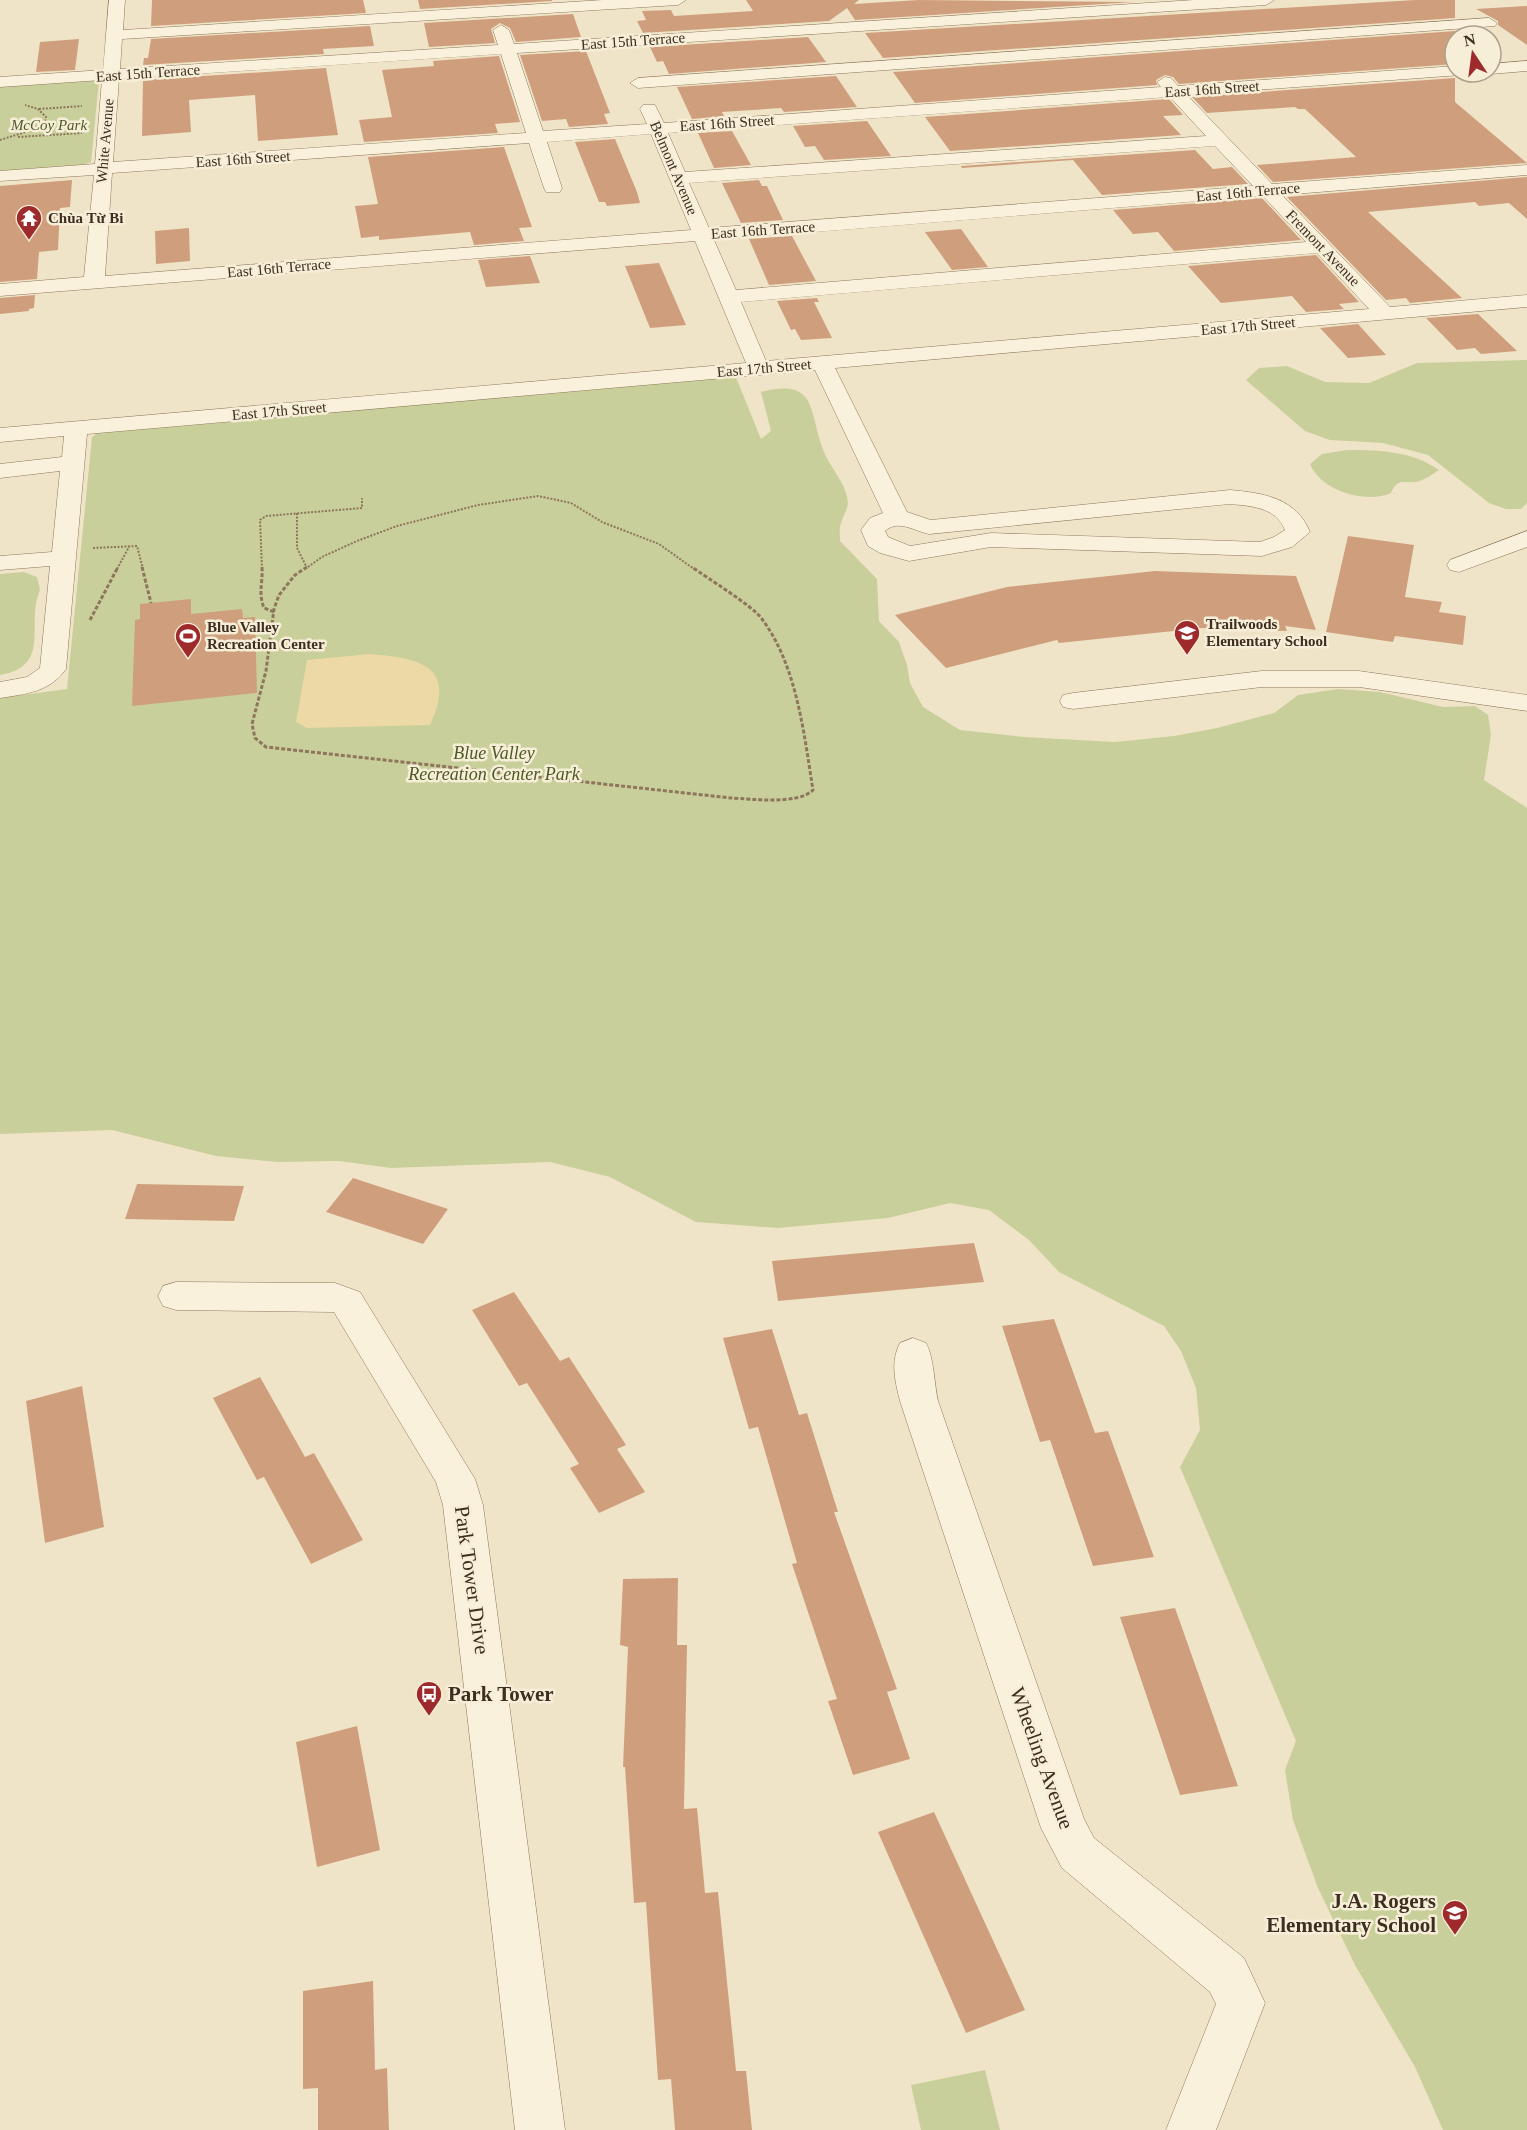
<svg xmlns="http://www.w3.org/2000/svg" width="1527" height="2130" font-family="'Times New Roman',serif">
<rect width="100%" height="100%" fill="#f0e4c8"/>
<g fill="#c9cf9b">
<polygon points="94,79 99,81 91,162 84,165 0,171 0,86"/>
<polygon points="1527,360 1527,503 1521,509 1506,509 1489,503 1428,455 1383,443 1330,440 1305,431 1246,380 1259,368 1287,366 1325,382 1369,383 1417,363"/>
<path d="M735,375L761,439L771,431L761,392C819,377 808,412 824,452C830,467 844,481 847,497C850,508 844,513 841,523C839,528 840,536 840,541L877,579L879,621L899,642L907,665L910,683L923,707L960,730L1024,737L1115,742L1174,736L1217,728L1274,713L1298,695L1338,689L1380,692L1443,707L1475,706L1488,715L1491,735L1484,780L1527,808V2130H1443L1415,2067L1355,1965L1318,1888L1293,1820L1285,1770L1296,1741L1180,1467L1200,1430L1196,1388L1181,1351L1164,1326L1059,1272L1029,1240L989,1210L950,1203L888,1218L778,1228L696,1222L610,1177L550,1162L391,1168L339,1161L277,1162L216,1156L112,1130L0,1134V698L67,689L92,437L99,432Z"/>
<path d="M1347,450C1380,450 1412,451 1439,470C1433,474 1423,481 1416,482C1403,483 1397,478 1391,493C1366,504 1321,491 1310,464L1322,454Z"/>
<path d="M24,572L37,577L40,590C25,624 53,666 0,675V574Z"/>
<polygon points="985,2070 1000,2130 921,2130 911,2085"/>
</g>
<path fill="#ecd9a5" d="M370,654C418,658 458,665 430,725L307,728L296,722L307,660Z"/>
<g fill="#cf9f7d">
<polygon points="152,0 363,0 366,13 151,26"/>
<polygon points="418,0 552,0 552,1 420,9"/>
<polygon points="746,0 859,0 854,4 919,0 1134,2 855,20 847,8 829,21 643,33 637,21 646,20 642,11 671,10 674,16 753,11"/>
<polygon points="1415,0 1455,0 1455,18 883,58 865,33"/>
<polygon points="1527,6 1527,45 1498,25 1498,21 1476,9"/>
<polygon points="573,14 581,37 516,42 510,28 500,23 491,29 495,43 429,47 424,23"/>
<polygon points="370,26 374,46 323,49 324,54 143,65 144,58 148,58 151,39"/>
<polygon points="1455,31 1455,64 1179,84 1173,77 1165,75 1156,80 1157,85 915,103 893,72"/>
<polygon points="808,37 826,62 669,74 663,61 657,62 650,47"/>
<polygon points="79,39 75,70 36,72 40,42"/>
<polygon points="586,51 610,113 604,114 608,124 569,127 566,119 542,121 520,55"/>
<polygon points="499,56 520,122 495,124 498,133 364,142 359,120 392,117 382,70 434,66 433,61"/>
<polygon points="326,68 338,135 258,141 255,95 189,100 191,132 142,136 143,80"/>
<polygon points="836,76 857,107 784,112 781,108 722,112 724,116 692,119 677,87"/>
<polygon points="1455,78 1455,102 1527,163 1273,182 1257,165 1356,157 1305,109 1298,109 1295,107 1207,113 1192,97"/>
<polygon points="1169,99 1183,115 1163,116 1181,135 950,151 925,117"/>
<polygon points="867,121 891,156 824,160 815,146 805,147 793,126"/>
<polygon points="732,131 751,165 714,168 698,133"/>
<polygon points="615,139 637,192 640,203 607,206 605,202 599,202 575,142"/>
<polygon points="504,147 532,227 519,228 524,241 474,245 470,232 379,240 379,236 361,238 355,206 378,204 368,157"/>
<polygon points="1195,150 1213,169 1232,167 1248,184 1102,195 1073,160 962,168 961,166"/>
<polygon points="1527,177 1527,219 1509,203 1479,206 1475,202 1368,212 1462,298 1410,303 1406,298 1386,300 1287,197"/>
<polygon points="72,180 70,207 60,208 58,250 39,252 37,279 0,282 0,186"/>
<polygon points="759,180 762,186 767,186 783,220 741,223 722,183"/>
<polygon points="1262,198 1301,240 1174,251 1158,232 1133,234 1113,210"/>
<polygon points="189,228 190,261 156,264 155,231"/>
<polygon points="961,229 988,267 952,270 925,232"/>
<polygon points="792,236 816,281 769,285 749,239"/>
<polygon points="1316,255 1359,302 1339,304 1344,309 1306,312 1292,296 1221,303 1188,266"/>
<polygon points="530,256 540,283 486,287 478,260"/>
<polygon points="659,263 686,325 650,328 625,266"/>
<polygon points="35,295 34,308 29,309 29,311 0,314 0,298"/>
<polygon points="817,298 819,302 814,302 832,338 801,340 795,329 791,330 777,301"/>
<polygon points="1478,314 1517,351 1481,354 1475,348 1457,350 1426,318"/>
<polygon points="1358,324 1386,355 1348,358 1320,328"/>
<polygon points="1348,536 1414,545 1405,597 1442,602 1439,612 1466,616 1463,645 1395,636 1393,642 1326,632"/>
<polygon points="1155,571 1296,576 1316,630 1285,626 1287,631 1202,628 1059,643 1057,640 946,668 895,615 1007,587"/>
<polygon points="191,599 191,614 242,609 243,618 255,617 257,693 132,706 135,620 140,619 140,604"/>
<polygon points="353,1178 448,1209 423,1244 326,1212"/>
<polygon points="137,1184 244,1186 234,1221 125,1219"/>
<polygon points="974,1243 984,1282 778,1301 772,1261"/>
<polygon points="514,1292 560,1361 569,1357 626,1445 617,1449 645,1492 599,1513 570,1468 579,1464 527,1383 519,1386 472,1310"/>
<polygon points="1054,1319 1095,1433 1108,1431 1154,1557 1093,1566 1050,1440 1040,1442 1002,1326"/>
<polygon points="772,1329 799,1415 807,1413 838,1512 834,1512 897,1689 887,1692 910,1759 853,1775 828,1701 837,1699 792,1564 797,1563 758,1427 749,1429 723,1338"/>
<polygon points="260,1377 305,1457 314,1453 363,1540 311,1564 264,1477 257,1480 213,1398"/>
<polygon points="82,1386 104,1527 45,1543 26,1401"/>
<polygon points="678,1578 677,1645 687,1645 684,1809 697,1808 705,1893 718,1892 736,2071 746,2071 752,2130 675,2130 671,2079 658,2080 646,1902 634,1903 625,1767 623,1767 628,1647 620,1645 623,1579"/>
<polygon points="1175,1608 1238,1786 1180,1795 1120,1617"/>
<polygon points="357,1726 380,1850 317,1867 296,1742"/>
<polygon points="934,1812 1025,2010 966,2033 878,1832"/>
<polygon points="373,1981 375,2070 387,2068 389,2130 318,2130 318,2088 303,2089 303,1991"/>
</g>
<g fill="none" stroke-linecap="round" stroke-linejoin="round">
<g stroke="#8d765c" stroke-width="1">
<g id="minor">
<path d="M109,0H125L123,30L603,0H686L678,5L122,39L120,69L498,45L493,30L501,25L509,30L514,44L1194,0H1274L1266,5L517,53L543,131L647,124L640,109L643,105H655L664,123L1161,87L1157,82L1165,77L1171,78L1178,86L1455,66V72H1463L1461,75L1187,95L1272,184L1527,165V175L1282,195L1390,307L1527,295V307L835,368L907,512L931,520L1230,490C1264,493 1296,498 1310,532L1292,547L1262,556L991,547L909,561L880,553L868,546L861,530L870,518L883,513L815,370L87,434L66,669C50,692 26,694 0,698V682L27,677L40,668L50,566L0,570V556L52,552L60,471L0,478V464L62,457L64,436L0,442V428L746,363L695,241L0,296V284L84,277L94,175L0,181V171L95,164L102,80L0,87V77L103,70ZM501,54L526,133L113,162L119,79ZM1170,97L1206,136L685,172L668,133ZM651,134L691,230L105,276L112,173L529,143L544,188L546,192H560L562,188L547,142ZM1215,146L1253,186L709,228L689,183ZM1263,196L1306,242L736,290L714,240ZM1317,253L1369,309L766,361L741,302ZM1230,504C1251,506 1276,507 1285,530L1274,537L1260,542L991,533L910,546L888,537L885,531C898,519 914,531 929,534Z"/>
<polygon points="1489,18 1497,23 1495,26 638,88 630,83 638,78"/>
<polygon points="1527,61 1527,71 1491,74 1485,72 1491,72 1491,64"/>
<polygon points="1527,531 1527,547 1459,572 1450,570 1447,565 1450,560"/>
<polygon points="1262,671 1359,671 1527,695 1527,711 1359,687 1262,687 1073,709 1063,707 1060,701 1063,695 1073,693"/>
<polygon points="176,1282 335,1283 360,1292 475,1479 483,1505 565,2130 515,2130 443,1505 436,1482 334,1312 176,1310 163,1306 158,1296 163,1286"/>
<path d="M913,1338L926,1343C934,1357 934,1383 938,1401L1084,1819L1094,1838L1244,1958L1265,2003L1216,2130H1166L1216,2004L1210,1992L1062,1868L1041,1828L900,1401C895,1381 890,1362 900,1343Z"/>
</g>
</g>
<g stroke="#8d765c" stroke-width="2" stroke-dasharray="2 1.5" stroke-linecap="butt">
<polyline points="39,109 82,106"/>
<polyline points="18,137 82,133"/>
<polyline points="0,140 32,130 45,121 46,117 38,109 25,105"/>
<polyline points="297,513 297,548 306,566"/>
<polyline points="93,548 137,546 143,569"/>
<polyline points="117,569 129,547"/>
<polyline points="262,569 260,520 266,516 362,508 362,498"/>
<polyline points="305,569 322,557 357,541 397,526 478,505 538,496 571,503 602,522 659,544 694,569"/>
</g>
<g stroke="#8d765c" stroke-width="3" stroke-dasharray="4 2" stroke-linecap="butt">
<polyline points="142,567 151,603"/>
<path d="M262,567C263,583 258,593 264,608L274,612"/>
<path d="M307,567L295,575L279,595L274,609L266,671L252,724L255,738L266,747L731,798C752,799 798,805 813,790C804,734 797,666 762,619C753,606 707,578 692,567"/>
<polyline points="90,620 118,567"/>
</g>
<use href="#minor" fill="#faf1dc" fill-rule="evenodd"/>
</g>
<defs>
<g id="temple-pin" transform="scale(1.35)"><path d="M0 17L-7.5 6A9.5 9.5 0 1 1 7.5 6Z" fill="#9e2a2b" stroke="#f7eed8"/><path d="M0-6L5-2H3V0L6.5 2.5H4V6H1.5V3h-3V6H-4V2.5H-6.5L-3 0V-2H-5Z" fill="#fff"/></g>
<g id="school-pin" transform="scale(1.35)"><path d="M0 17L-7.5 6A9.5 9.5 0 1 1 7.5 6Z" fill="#9e2a2b" stroke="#f7eed8"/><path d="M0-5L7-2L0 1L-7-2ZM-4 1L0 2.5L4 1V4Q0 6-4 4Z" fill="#fff"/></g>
<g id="stadium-pin" transform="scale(1.35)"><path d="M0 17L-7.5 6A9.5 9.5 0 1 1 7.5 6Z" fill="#9e2a2b" stroke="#f7eed8"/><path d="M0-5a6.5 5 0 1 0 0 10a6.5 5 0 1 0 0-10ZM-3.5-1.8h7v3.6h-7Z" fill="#fff"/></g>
<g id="bus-pin" transform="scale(1.35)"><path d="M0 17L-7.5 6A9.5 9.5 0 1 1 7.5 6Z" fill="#9e2a2b" stroke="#f7eed8"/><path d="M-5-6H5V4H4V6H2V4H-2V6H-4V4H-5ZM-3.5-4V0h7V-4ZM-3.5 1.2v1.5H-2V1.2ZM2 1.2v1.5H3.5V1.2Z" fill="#fff"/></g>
</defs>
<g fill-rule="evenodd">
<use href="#temple-pin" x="29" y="218"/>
<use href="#school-pin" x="1187" y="633"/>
<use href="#stadium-pin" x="188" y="636"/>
<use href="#bus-pin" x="429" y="1694"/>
<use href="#school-pin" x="1455" y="1913"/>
</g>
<g text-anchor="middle" stroke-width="5" stroke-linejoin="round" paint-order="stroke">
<g font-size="15" fill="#3d2e20" stroke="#f7eed8">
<text transform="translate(633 41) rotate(-4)" y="5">East 15th Terrace</text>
<text transform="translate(148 73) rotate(-4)" y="5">East 15th Terrace</text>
<text transform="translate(1212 89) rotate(-4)" y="5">East 16th Street</text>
<text transform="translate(727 123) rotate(-4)" y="5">East 16th Street</text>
<text transform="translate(105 141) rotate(-85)" y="5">White Avenue</text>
<text transform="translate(243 159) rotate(-4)" y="5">East 16th Street</text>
<text transform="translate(674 168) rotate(67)" y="5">Belmont Avenue</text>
<text transform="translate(1248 192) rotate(-5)" y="5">East 16th Terrace</text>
<text transform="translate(763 230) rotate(-4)" y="5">East 16th Terrace</text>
<text transform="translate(1323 248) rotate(46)" y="5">Fremont Avenue</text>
<text transform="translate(279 268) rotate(-5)" y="5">East 16th Terrace</text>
<text transform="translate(1248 326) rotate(-5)" y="5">East 17th Street</text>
<text transform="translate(764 368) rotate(-5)" y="5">East 17th Street</text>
<text transform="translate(279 411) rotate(-5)" y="5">East 17th Street</text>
</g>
<g font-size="15" font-style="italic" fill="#4d5a26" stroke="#f7eed8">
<text x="49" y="130">McCoy Park</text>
</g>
<g font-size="15" font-weight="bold" fill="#3d2e20" stroke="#f7eed8" text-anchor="start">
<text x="48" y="223">Chùa Từ Bi</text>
<text x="1206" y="629">Trailwoods<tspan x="1206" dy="17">Elementary School</tspan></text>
<text x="207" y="632">Blue Valley<tspan x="207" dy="17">Recreation Center</tspan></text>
</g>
<g font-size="18" font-style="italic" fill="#4d5a26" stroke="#f7eed8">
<text x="494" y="759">Blue Valley<tspan x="494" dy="21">Recreation Center Park</tspan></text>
</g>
<g font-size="21" fill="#3d2e20" stroke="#f7eed8">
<text transform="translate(472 1580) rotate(82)" y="7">Park Tower Drive</text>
<text transform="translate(1042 1758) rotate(70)" y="7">Wheeling Avenue</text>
</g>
<g font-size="21" font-weight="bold" fill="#3d2e20" stroke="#f7eed8" text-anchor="start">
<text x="448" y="1701">Park Tower</text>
<text x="1436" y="1908" text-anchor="end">J.A. Rogers<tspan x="1436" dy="24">Elementary School</tspan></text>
</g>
</g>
<g transform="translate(1473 54) rotate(347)"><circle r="28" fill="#f7eed8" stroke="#ada18e" stroke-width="1.5"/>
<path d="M0-4.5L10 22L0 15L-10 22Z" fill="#9e2a2b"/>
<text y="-9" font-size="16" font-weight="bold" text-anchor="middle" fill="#3d2e20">N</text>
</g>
</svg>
